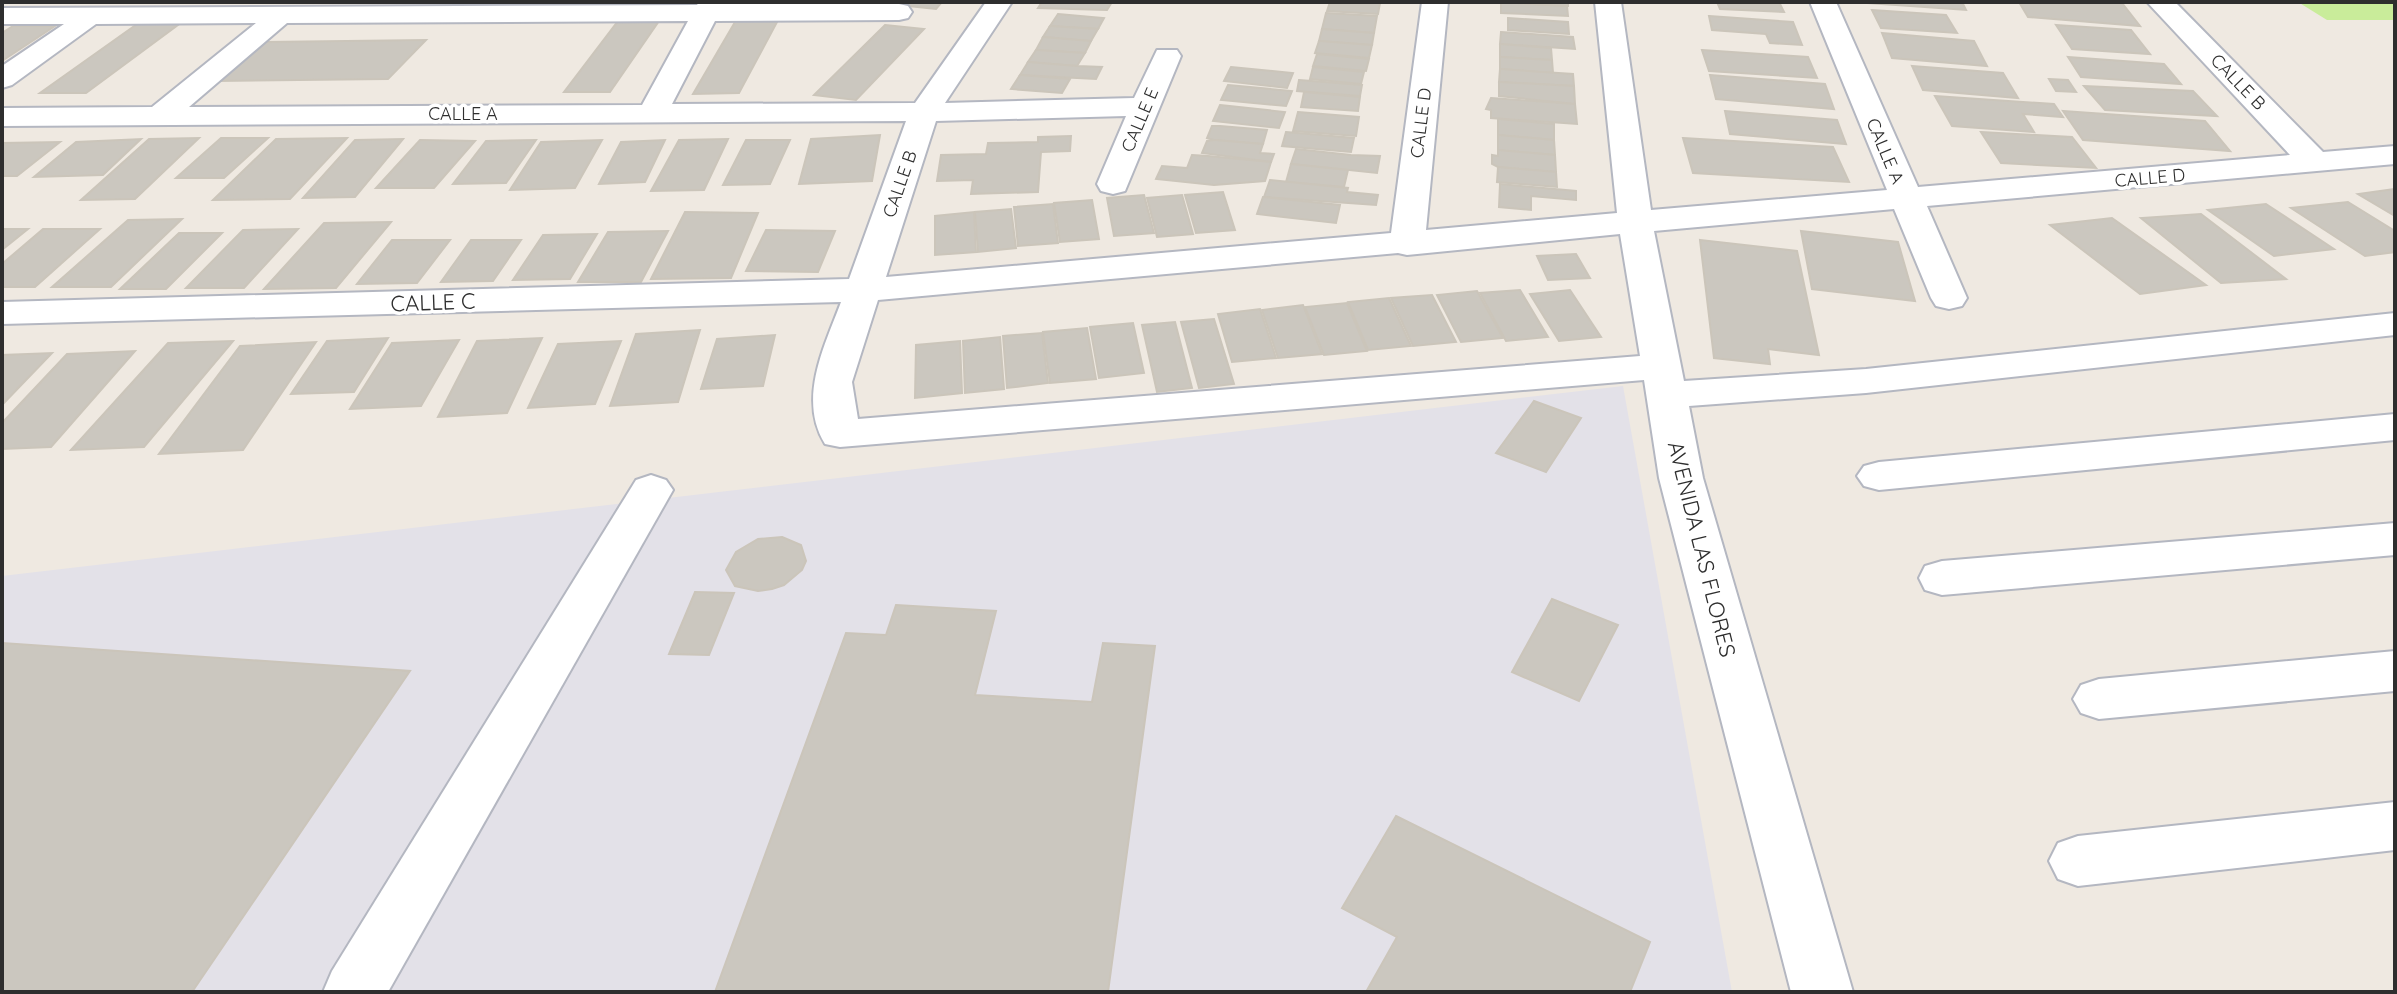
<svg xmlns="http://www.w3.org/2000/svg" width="2397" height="994" font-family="Quicksand,sans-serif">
<rect width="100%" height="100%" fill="#efe9e1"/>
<polygon fill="#e3e1e8" points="1623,386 1732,992 2,992 2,576"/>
<polygon fill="#c9ec9a" points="2298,2 2395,2 2395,20 2327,20"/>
<g fill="#cbc7bf" stroke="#cbc5ba" stroke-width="2">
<polygon points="901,2 942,2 936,9 898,5"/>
<polygon points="1042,2 1112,2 1107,10 1038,8"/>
<polygon points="1330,2 1363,2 1380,3 1378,14 1327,11"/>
<polygon points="1501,2 1567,6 1568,16 1501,13"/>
<polygon points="1501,2 1568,2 1568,6 1549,5"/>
<polygon points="1717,2 1779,2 1784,12 1720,9"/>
<polygon points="1868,2 1962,2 1966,10 1868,3"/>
<polygon points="2019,2 2122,3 2140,26 2028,17"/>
<polygon points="1872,10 1946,15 1957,33 1881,28"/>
<polygon points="1326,13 1377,16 1374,33 1322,29"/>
<polygon points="1058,14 1104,18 1098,29 1050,26"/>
<polygon points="1709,16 1793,22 1802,45 1770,43 1766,34 1712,30"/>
<polygon points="1508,18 1568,22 1569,34 1508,30"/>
<polygon points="618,21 659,21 610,92 564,92"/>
<polygon points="140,22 182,22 86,93 40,93"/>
<polygon points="735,22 777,22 739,93 693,94"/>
<polygon points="885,25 924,29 856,100 814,95"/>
<polygon points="2056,25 2131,30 2150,54 2072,49"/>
<polygon points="13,26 55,26 2,61 2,33"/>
<polygon points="1050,26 1098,29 1091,41 1043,37"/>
<polygon points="1322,29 1374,33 1372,45 1319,41"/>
<polygon points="1501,32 1573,37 1575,49 1500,44"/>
<polygon points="1882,33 1974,41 1987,66 1892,58"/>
<polygon points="1043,37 1091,41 1085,53 1036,50"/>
<polygon points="426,40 388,79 219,81 265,42"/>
<polygon points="1319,41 1372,45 1369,58 1315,53"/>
<polygon points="1500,44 1551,48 1552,60 1500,57"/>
<polygon points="1036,50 1085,53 1077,66 1028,62"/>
<polygon points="1702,50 1808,57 1817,78 1709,71"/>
<polygon points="1317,54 1369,59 1366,71 1313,66"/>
<polygon points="1500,57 1552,60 1553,73 1500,69"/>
<polygon points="2068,57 2164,64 2181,84 2081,77"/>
<polygon points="1028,62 1077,66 1102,67 1096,79 1020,75"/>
<polygon points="1912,66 2003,73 2018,98 1923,90"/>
<polygon points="1231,67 1293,73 1287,88 1224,81"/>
<polygon points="1313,67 1364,72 1361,84 1310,79"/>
<polygon points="1500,69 1573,74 1574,86 1499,82"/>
<polygon points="1020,75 1070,79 1062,93 1011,89"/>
<polygon points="1710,75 1825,84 1834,109 1716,99"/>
<polygon points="2049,79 2068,80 2076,92 2056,91"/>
<polygon points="1299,80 1362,85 1360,96 1297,91"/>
<polygon points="1499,82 1574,86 1575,104 1499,96"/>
<polygon points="1228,85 1292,91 1286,106 1221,100"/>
<polygon points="2084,86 2193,91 2217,116 2105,110"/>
<polygon points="1304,92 1360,97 1358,111 1301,107"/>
<polygon points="1935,96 2054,104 2063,117 2023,114 2034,132 1952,126"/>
<polygon points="1491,98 1575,104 1577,124 1491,118 1491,110 1486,109"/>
<polygon points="1220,105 1285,112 1279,128 1213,121"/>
<polygon points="1725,111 1837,120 1846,144 1730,134"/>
<polygon points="2063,111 2205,121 2230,151 2083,140"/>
<polygon points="1298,112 1359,117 1356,136 1293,131"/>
<polygon points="1498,119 1554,124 1554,140 1498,135"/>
<polygon points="1212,126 1220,126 1267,130 1263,144 1214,140 1207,138"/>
<polygon points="1286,132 1354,138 1351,152 1282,146"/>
<polygon points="1981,132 2072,137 2096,168 2001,163"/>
<polygon points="880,135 872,181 799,184 811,139"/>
<polygon points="1498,135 1554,140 1555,155 1498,150"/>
<polygon points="1071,136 1070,151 1041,152 1038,192 971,194 973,180 937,181 941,155 986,154 988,143 1038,142 1038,137"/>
<polygon points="199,138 135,199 81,200 149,139"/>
<polygon points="221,138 268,138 224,178 176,178"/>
<polygon points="347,138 290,199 213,200 276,139"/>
<polygon points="1683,138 1833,147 1849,182 1693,173"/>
<polygon points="141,139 103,175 34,177 76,142"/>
<polygon points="403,139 355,197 303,198 355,140"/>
<polygon points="728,139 704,190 651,191 679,140"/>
<polygon points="420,140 475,141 434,188 376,188"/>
<polygon points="536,140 506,183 453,184 486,141"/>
<polygon points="602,140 575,188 510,190 541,142"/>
<polygon points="665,140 645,182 599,184 621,142"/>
<polygon points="746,140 790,140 770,184 723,185"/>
<polygon points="1214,140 1263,144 1260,153 1274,154 1271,162 1202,153 1207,141"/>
<polygon points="60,142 17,176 2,176 2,143"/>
<polygon points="1296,149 1351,155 1380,156 1377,173 1291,164"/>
<polygon points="1498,150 1555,155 1556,172 1498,167 1492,164 1492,155 1498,156"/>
<polygon points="1192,155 1208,156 1271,162 1265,181 1214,185 1156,179 1162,166 1187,168"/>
<polygon points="1291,164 1348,170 1344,187 1286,182"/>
<polygon points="1498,167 1556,172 1557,187 1497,182"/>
<polygon points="1270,180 1348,188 1347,192 1378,195 1376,205 1264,197"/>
<polygon points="1500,184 1576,191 1576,200 1531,196 1531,210 1499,207"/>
<polygon points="2395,189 2395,216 2358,194"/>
<polygon points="1223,192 1235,230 1196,233 1185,195"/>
<polygon points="1144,195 1154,233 1114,236 1107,198"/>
<polygon points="1182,195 1193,234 1157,237 1147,198"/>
<polygon points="1263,197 1264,197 1340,205 1336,223 1257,214"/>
<polygon points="1092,200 1099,239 1060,242 1054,203"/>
<polygon points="2348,202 2395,231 2395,252 2365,256 2291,208"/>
<polygon points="1053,204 1058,243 1018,246 1014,207"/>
<polygon points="2266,204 2334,249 2274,256 2208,210"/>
<polygon points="1011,209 1016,248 978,252 975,212"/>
<polygon points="685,212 758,213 731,278 651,279"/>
<polygon points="974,212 976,252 935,255 935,216"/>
<polygon points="2201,214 2286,279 2221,283 2141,218"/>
<polygon points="2112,218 2206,285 2140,294 2050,225"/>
<polygon points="182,219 111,287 52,287 128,220"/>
<polygon points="391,222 336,288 264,289 324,223"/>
<polygon points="2,229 28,229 2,250"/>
<polygon points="43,229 100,229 35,287 2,287 2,264"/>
<polygon points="298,229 244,288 186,288 243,230"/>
<polygon points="766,230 835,231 818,272 746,271"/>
<polygon points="668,231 641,282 578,282 608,232"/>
<polygon points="1801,231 1898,242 1915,301 1812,289"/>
<polygon points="179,233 222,233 166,289 120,289"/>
<polygon points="597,234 570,279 513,280 543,235"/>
<polygon points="392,240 450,240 417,283 357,284"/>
<polygon points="471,240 521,240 493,281 441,282"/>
<polygon points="1700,240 1797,251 1819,355 1768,349 1770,364 1714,358"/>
<polygon points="1576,254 1590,278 1548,280 1537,256"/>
<polygon points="1520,290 1548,337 1506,341 1480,293"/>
<polygon points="1570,290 1601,337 1559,341 1530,294"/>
<polygon points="1477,291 1503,338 1461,342 1437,295"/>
<polygon points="1432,295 1456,342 1413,346 1391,298"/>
<polygon points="1389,298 1411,346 1368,350 1348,302"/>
<polygon points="1347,303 1367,351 1324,355 1305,307"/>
<polygon points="1303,305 1322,354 1278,358 1262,310"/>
<polygon points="1260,309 1276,358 1232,362 1218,314"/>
<polygon points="1214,319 1234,384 1199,388 1181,322"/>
<polygon points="1175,322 1192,388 1157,392 1142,325"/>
<polygon points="1133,323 1144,373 1099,378 1090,327"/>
<polygon points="1087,328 1096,379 1050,383 1043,332"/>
<polygon points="700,330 678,402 610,406 636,334"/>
<polygon points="1042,333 1048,383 1007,388 1003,336"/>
<polygon points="775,335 763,386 701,389 717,339"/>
<polygon points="1000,337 1004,389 965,393 963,341"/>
<polygon points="388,338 354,392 291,394 327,341"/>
<polygon points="542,338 507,413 438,417 477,341"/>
<polygon points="459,340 421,406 350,409 392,343"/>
<polygon points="233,341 144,447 71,450 168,343"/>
<polygon points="621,341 595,404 528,408 558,344"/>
<polygon points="960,341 962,393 915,398 916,345"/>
<polygon points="316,342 243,450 159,454 240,346"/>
<polygon points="135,351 51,447 2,449 2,423 67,354"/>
<polygon points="52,353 2,405 2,355"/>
<polygon points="1534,401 1581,418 1546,472 1496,453"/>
<polygon points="782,537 801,545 806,561 802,570 784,585 772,589 758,591 735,586 726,570 736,552 758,539"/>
<polygon points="695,592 734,593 709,655 669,654"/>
<polygon points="1552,599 1618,625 1579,701 1512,672"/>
<polygon points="896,605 996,611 975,695 1092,702 1103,643 1155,646 1108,992 715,992 846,633 886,635"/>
<polygon points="2,643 410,671 192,992 2,992"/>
<polygon points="1396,816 1650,942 1630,992 1366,992 1397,937 1342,908"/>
</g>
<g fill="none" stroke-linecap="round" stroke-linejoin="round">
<g stroke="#b4b7c1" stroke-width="4">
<g id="minor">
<path d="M699,2L899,4L908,6L912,12L908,18L899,20L715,21L672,104L915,103L986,2H1012L945,103L1134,98L1157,50H1177L1181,56L1125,191L1113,194L1101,191L1097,184L1126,116L936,121L886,277L1391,233L1422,2H1448L1426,230L1617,213L1595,2H1621L1651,210L1887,190L1810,2H1836L1918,187L2290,155L2147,2H2175L2323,152L2395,146V164L1927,206L1967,298L1962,306L1949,309L1936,306L1931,298L1894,209L1654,231L1684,381L1866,369L2395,313V335L1866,393L1689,406L1703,478L1853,992H1791L1659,478L1644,380L840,447L825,444C797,399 825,345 841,302L2,324V302L849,279L906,121L2,126V108L152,107L256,23L96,24L12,85L2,88V66L64,24H2V8L697,5ZM688,21L642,105L189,107L287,23ZM1620,234L1640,356L858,419L852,382L878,300L1398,253L1407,255Z"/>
<polygon points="2395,414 2395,440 1879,490 1864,486 1857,476 1864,466 1879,462"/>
<polygon points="651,475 666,480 673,490 388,992 323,992 332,971 636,480"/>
<polygon points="2395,523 2395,555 1942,595 1925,590 1919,578 1925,566 1942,561"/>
<polygon points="2395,651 2395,691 2099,719 2081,713 2073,699 2081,685 2099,679"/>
<polygon points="2395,802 2395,850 2078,886 2058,879 2049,861 2058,843 2078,836"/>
</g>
</g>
<use href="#minor" fill="#fff" fill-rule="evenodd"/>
</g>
<g text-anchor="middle" stroke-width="7" stroke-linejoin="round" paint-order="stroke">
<g font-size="18" fill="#2e2e2e" stroke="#fff">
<text transform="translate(2238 82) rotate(46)" y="6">CALLE B</text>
<text x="463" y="120">CALLE A</text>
<text transform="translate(1140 120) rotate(-67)" y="6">CALLE E</text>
<text transform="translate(1421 123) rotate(-83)" y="6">CALLE D</text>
<text transform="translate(1885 151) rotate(67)" y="6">CALLE A</text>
<text transform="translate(2150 178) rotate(-5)" y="6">CALLE D</text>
<text transform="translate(900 184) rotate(-71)" y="6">CALLE B</text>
</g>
<g font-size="22" fill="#2e2e2e" stroke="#fff">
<text transform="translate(433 302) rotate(-2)" y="8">CALLE C</text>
<text transform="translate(1702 549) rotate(76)" y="8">AVENIDA LAS FLORES</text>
</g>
</g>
<rect width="2397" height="994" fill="none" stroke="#2e2e2e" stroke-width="8"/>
</svg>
